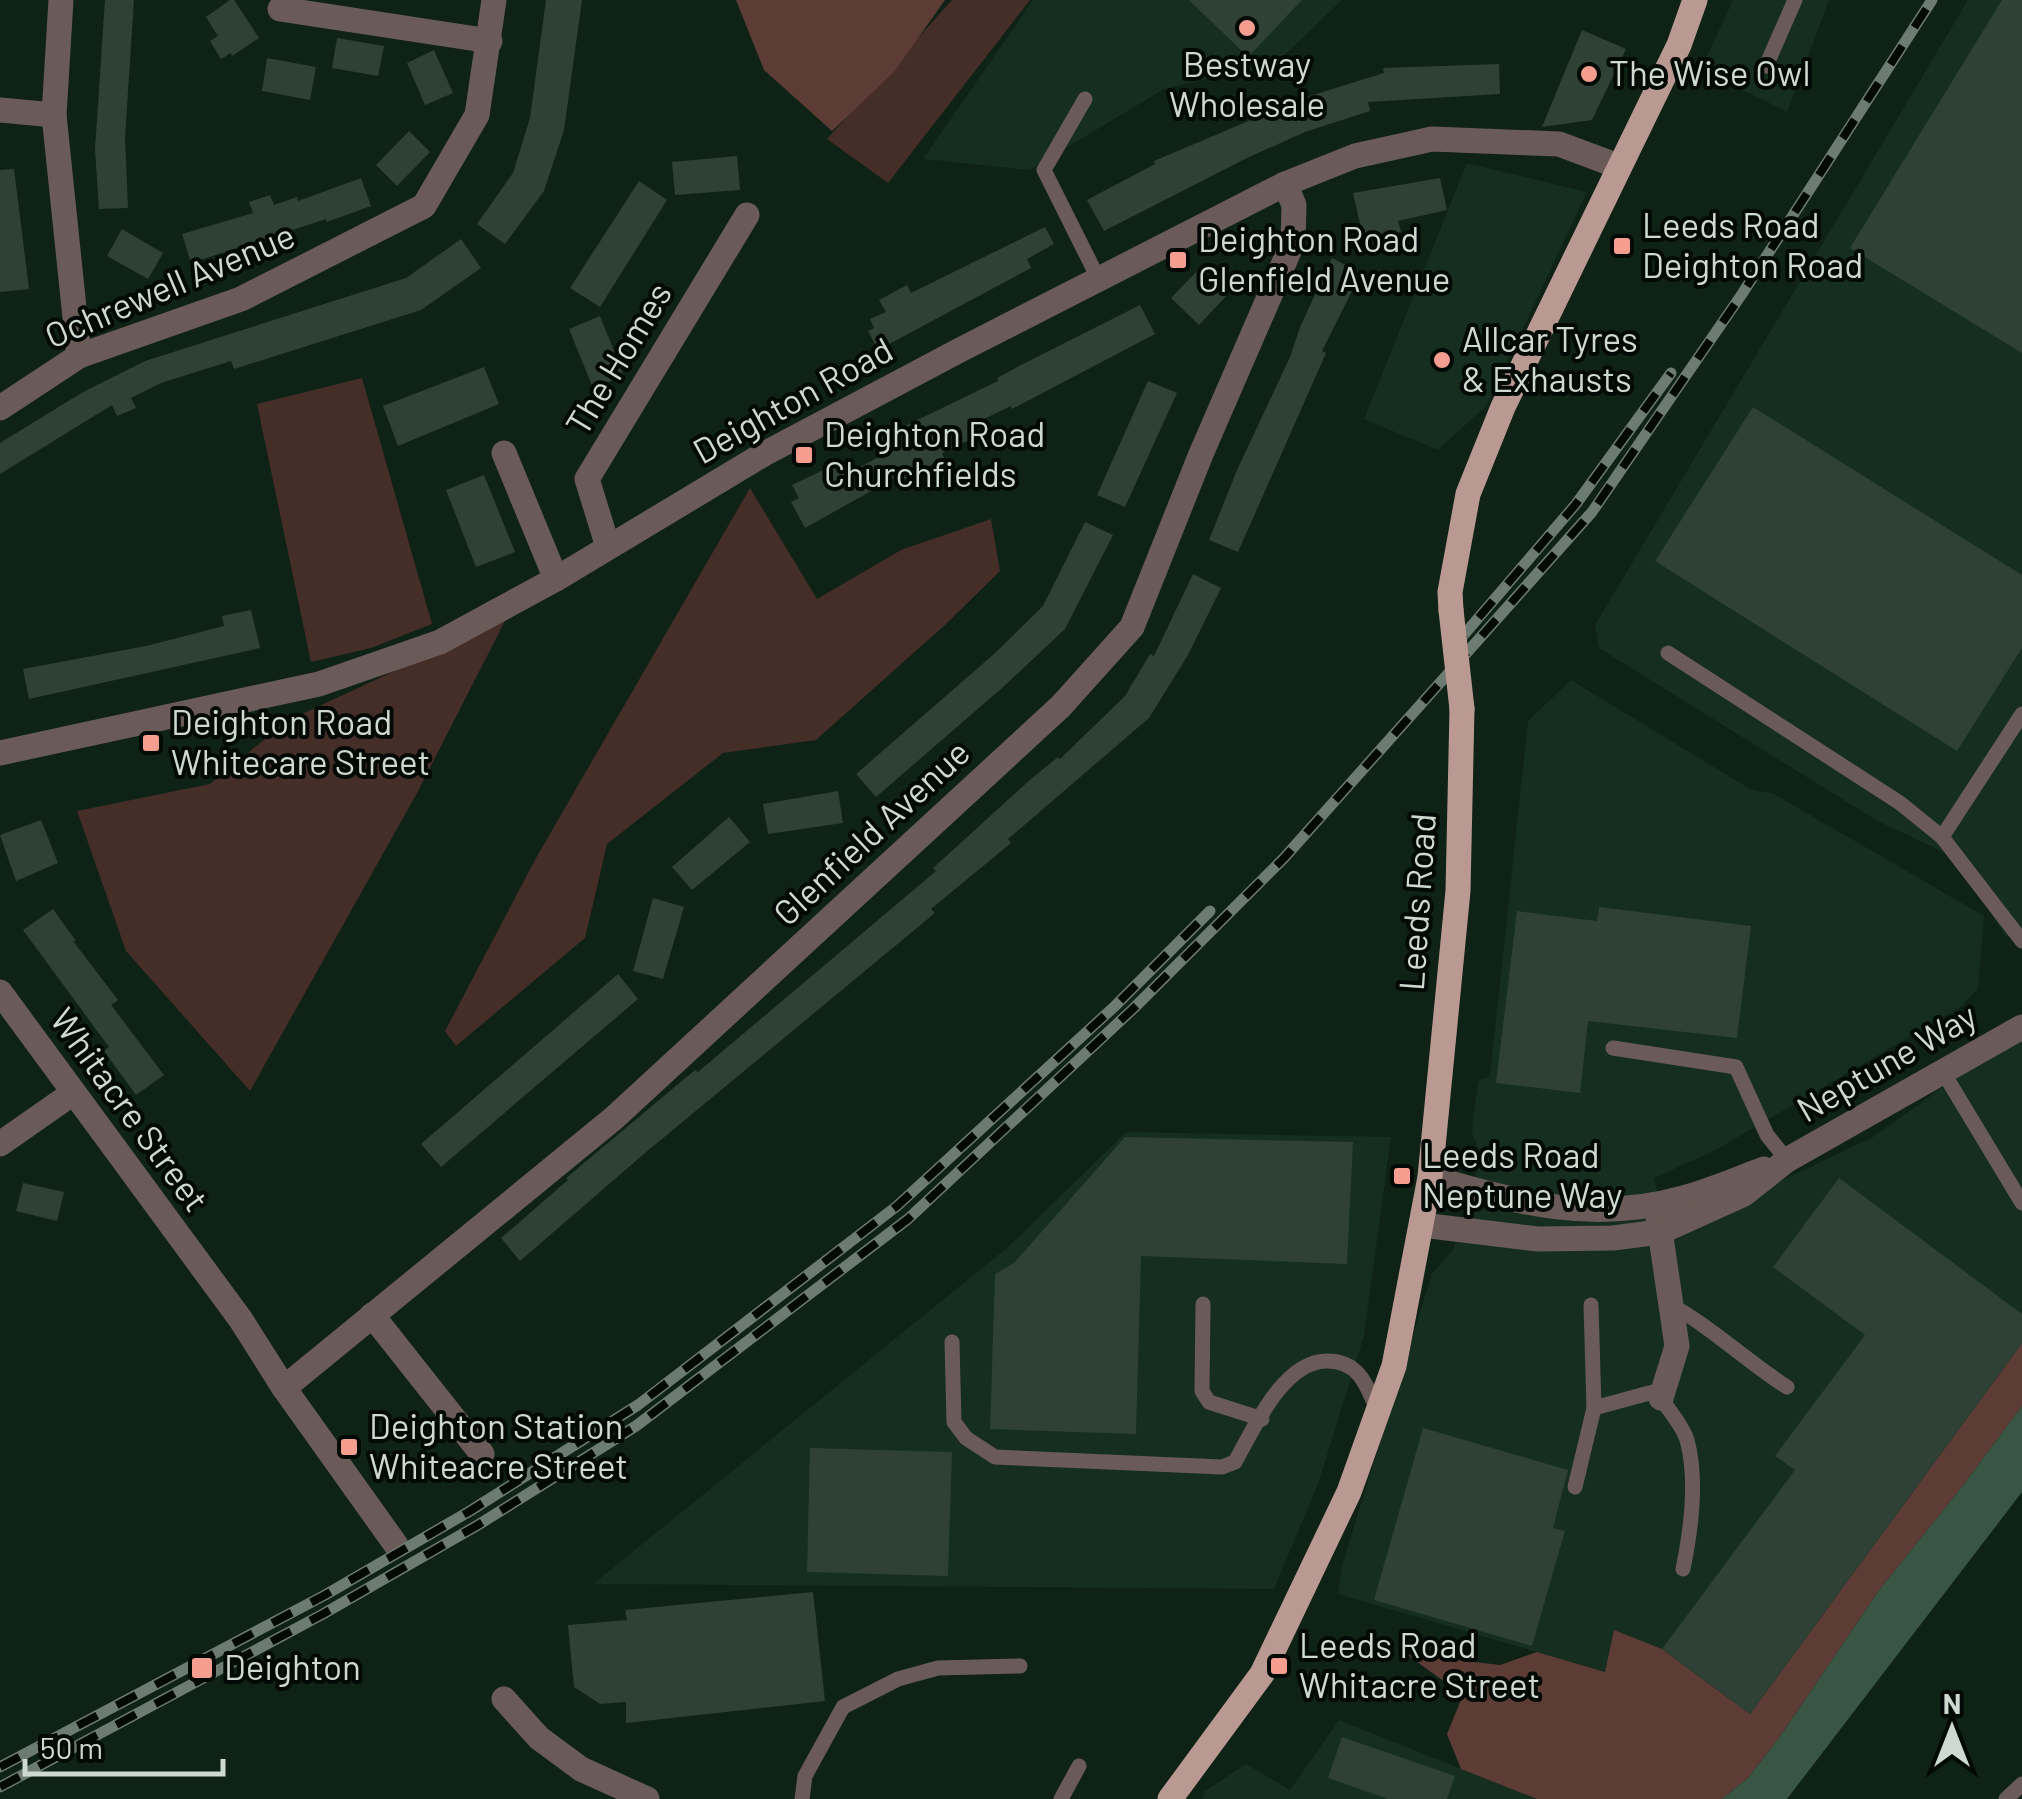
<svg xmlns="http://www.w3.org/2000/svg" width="2022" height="1799" font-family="Barlow,sans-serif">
<rect width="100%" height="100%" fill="#0f2216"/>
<g fill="#152e1f">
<polygon points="1033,0 1342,0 1271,68 1254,75 1226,74 1164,89 1029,170 923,159"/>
<polygon points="1733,0 1829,0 1787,112 1701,69"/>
<polygon points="1968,0 2022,0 2022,940 2005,936 1982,898 1949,855 1876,820 1599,648 1595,625"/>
<polygon points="1467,163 1587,192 1487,405 1438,450 1364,419"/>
<polygon points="1571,680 1750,789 1774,794 1984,916 1978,989 1960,1007 1716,1150 1654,1178 1667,1235 1873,1137 1974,1065 2022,1038 2022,1343 1750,1714 1662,1649 1614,1631 1606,1672 1338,1594 1342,1566 1432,1273 1453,1250 1481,1157 1472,1133 1474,1109 1479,1080 1490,1076 1528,721"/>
<polygon points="1126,1132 1391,1137 1364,1336 1318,1484 1274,1589 593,1584 1008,1247"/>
<polygon points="1339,1720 1537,1799 1202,1799 1204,1792 1246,1764 1290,1790"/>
</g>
<g fill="#452d28">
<polygon points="952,0 1030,0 888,183 827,139"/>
<polygon points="362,378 432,624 371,648 311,662 257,404"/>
<polygon points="750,488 817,599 901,550 991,519 1000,571 946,624 816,740 723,753 607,844 585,938 456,1046 445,1031 536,858"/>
<polygon points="506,619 417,793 250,1091 126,951 77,811 210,784 287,721"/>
</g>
<g fill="#5d3c36">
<polygon points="736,0 945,0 894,72 832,131 764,70"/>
<polygon points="2022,1343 2022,1406 1961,1488 1880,1589 1779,1738 1748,1778 1722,1799 1537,1799 1461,1769 1447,1734 1463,1695 1406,1654 1500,1665 1537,1652 1605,1672 1614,1630 1662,1649 1750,1714"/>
</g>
<polygon fill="#385643" points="2022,1406 2022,1492 1787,1799 1722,1799 1748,1778 1779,1738 1880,1589 1961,1488"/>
<g fill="#2e4134">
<polygon points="105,0 134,0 125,137 128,208 99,209 95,149"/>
<polygon points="230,0 234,0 259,38 232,56 231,53 221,59 210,41 218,36 206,17"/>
<polygon points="546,0 582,0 564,130 544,191 505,244 477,224 513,173 530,118"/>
<polygon points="1189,0 1302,0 1248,57"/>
<polygon points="2002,0 2022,0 2022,353 1850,248"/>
<polygon points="1582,30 1626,49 1592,120 1542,127"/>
<polygon points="337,38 384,46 378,76 332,68"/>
<polygon points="434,50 453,93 425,105 407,63"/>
<polygon points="267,58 316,67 310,100 262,91"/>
<polygon points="1499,64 1500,94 1368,102 1370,111 1305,132 1245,159 1104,231 1087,200 1155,164 1154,161 1300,99 1384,73 1383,68"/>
<polygon points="409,131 430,152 397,186 376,165"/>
<polygon points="737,156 740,190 675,195 672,162"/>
<polygon points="14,169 29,289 0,292 0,170"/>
<polygon points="361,178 371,206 327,222 326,219 191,263 182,234 253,213 249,202 270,195 274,205 297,197 298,201"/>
<polygon points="1440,178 1447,210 1398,221 1401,232 1364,241 1353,193"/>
<polygon points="639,181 667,200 600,307 570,288"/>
<polygon points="1045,227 1054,244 1027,259 1031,268 878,350 868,331 874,328 870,319 886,312 879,300 907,285 911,293"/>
<polygon points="122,229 163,253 148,279 107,256"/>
<polygon points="461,239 481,268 421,310 234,369 231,361 161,383 131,398 136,408 117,416 112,405 0,474 0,443 83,392 145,361 406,278"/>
<polygon points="1332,258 1361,273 1322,351 1326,353 1238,552 1209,540 1237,470 1290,357 1300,327"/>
<polygon points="1200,268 1228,294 1199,325 1171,298"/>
<polygon points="1140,305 1155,334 1012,409 1011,406 969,426 974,438 942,453 944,458 901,481 898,476 805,528 791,502 799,498 792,485 842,461 849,473 886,453 878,439 998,381 997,378 1023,364"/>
<polygon points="600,316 624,376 593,388 569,329"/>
<polygon points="484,367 499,404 398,446 383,406"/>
<polygon points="1148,381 1177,393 1125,507 1097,495"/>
<polygon points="1753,407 2022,575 2022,648 1957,751 1655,561"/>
<polygon points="484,475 515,552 476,567 446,490"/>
<polygon points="1085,522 1113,535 1065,629 1002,688 876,797 856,774 994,654 1043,606"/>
<polygon points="1193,574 1221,588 1188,655 1149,718 1008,839 1011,843 931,909 935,913 645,1153 520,1261 501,1238 568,1180 566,1178 695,1070 698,1072 936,871 933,868 1031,779 1058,757 1060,759 1125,696 1150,654 1154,656"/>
<polygon points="251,610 260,648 29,699 23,669 146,646 224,626 222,616"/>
<polygon points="838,791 843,823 768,834 763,804"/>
<polygon points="729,817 750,842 692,890 672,867"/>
<polygon points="41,820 58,863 16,881 0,835"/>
<polygon points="653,898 684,907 663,979 633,971"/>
<polygon points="1599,907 1751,926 1737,1038 1588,1021 1580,1093 1496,1083 1517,911 1597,921"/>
<polygon points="53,909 76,941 73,941 118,1000 111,1005 164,1075 136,1095 104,1051 109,1047 23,930"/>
<polygon points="618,974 638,999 441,1167 421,1144"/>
<polygon points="1125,1137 1353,1142 1347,1264 1141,1256 1136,1434 990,1429 995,1274 1014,1263"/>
<polygon points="1839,1178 2022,1314 2022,1343 1750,1714 1662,1649 1795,1470 1775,1456 1865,1335 1773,1267"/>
<polygon points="23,1183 64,1192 57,1221 16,1211"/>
<polygon points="1423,1428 1568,1470 1553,1528 1565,1531 1532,1646 1374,1600"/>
<polygon points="810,1448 952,1452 948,1576 807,1572"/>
<polygon points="813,1592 825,1701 626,1723 626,1702 600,1704 574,1687 568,1625 627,1620 625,1610"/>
<polygon points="1342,1737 1455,1776 1447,1799 1388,1799 1328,1778"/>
</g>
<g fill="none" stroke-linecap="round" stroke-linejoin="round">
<g stroke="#6b5b58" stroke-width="15">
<polyline points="1766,66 1795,0"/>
<polyline points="1085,99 1044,170 1098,278"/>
<polyline points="1668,653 1900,803 1942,837 2022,941"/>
<polyline points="1942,837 2022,714"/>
<polyline points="1613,1048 1736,1067 1767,1135 1787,1160"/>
<polyline points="1943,1072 2022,1203"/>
<polyline points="1203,1304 1202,1391 1209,1402 1262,1419"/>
<path d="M1669,1304C1712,1327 1746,1361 1787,1387"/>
<polyline points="1591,1305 1594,1408"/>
<path d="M952,1342L954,1422L966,1438L995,1457L1222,1467L1235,1462C1254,1428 1283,1362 1326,1361C1359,1360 1367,1386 1378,1412"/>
<path d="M1661,1398C1669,1411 1683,1426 1687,1440C1698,1480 1691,1530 1683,1569"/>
<polyline points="1575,1487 1594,1408 1664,1389"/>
<polyline points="802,1799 805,1776 843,1707 898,1679 938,1668 1020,1666"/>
<polyline points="1061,1799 1079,1766"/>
<polyline points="2006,1799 2022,1784"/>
</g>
<g stroke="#6b5b58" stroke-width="25">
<polyline points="61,0 54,115 79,356"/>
<polyline points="280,9 490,41"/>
<polyline points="0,110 54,115"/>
<polyline points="0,408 79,356 241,299 424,206 477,115 494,0"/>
<polyline points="504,453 556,579"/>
<polyline points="608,547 587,479 747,215"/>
<polyline points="0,753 319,684 440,642 556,579 764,454 960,350 1285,184 1355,156 1432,139 1559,144 1618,166"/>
<polyline points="0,992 241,1320 284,1388 396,1545"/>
<polyline points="0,1144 73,1093"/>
<path d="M1430,1177C1515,1203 1594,1223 1683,1198C1710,1191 1737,1179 1764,1169"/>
<polyline points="1658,1217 1677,1346 1661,1398"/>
<polyline points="1422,1225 1538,1239 1613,1238 1660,1232 1744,1194 1787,1160 2022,1027"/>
<polyline points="372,1315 482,1454"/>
<polyline points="284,1388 614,1118 1061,706 1132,627 1201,454 1293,242 1294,205 1285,184"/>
<polyline points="504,1699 539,1738 581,1769 647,1799"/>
</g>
<g stroke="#bb9993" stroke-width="25">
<polyline points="1451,610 1450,592 1468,494 1503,407 1679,45 1695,0"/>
<polyline points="1170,1799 1262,1674 1349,1492 1394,1366 1430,1177 1458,891 1462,709"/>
</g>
<g stroke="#6d7c72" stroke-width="11">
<g id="rail">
<polyline points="1450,651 1576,504 1671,373"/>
<polyline points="0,1767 325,1595 470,1511 638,1405 897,1206 1115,1006 1210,911"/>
<polyline points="0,1787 323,1614 478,1525 636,1426 908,1219 1134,1008 1284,858 1592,512 1742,294 1932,0"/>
</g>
</g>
<use href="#rail" stroke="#030905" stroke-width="8" stroke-dasharray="22" stroke-linecap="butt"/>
<polyline stroke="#bb9993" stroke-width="25" points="1451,610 1462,709"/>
</g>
<g fill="#f59d8e" stroke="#030905" stroke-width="4">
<circle cx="1247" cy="28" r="10"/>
<circle cx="1589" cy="74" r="10"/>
<rect x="1612" y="236" width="20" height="20" rx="5"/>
<rect x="1168" y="250" width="20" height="20" rx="5"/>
<circle cx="1442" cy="360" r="10"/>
<rect x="794" y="445" width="20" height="20" rx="5"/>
<rect x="141" y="733" width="20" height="20" rx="5"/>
<rect x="1392" y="1166" width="20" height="20" rx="5"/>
<rect x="339" y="1437" width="20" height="20" rx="5"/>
<rect x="1269" y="1656" width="20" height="20" rx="5"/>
<rect x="190" y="1656" width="24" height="24" rx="5"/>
</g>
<g text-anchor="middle" stroke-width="8" stroke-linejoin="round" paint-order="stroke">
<g font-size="35" fill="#cdd9d1" stroke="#030905" text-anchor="start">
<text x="1247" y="77" text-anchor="middle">Bestway<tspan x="1247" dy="40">Wholesale</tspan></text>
<text x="1609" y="86">The Wise Owl</text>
<text x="1642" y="238">Leeds Road<tspan x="1642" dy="40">Deighton Road</tspan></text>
<text x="1198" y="252">Deighton Road<tspan x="1198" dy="40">Glenfield Avenue</tspan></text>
<text x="1462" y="352">Allcar Tyres<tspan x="1462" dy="40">&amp; Exhausts</tspan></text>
<text x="824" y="447">Deighton Road<tspan x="824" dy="40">Churchfields</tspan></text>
<text x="171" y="735">Deighton Road<tspan x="171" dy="40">Whitecare Street</tspan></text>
<text x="1422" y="1168">Leeds Road<tspan x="1422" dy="40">Neptune Way</tspan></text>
<text x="369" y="1439">Deighton Station<tspan x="369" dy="40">Whiteacre Street</tspan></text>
<text x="1299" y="1658">Leeds Road<tspan x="1299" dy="40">Whitacre Street</tspan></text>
<text x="224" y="1680">Deighton</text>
</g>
<g font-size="35" fill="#cdd9d1" stroke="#030905">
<text transform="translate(170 286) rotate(-23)" y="12">Ochrewell Avenue</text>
<text transform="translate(619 359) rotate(-59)" y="12">The Homes</text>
<text transform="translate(793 401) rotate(-29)" y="12">Deighton Road</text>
<text transform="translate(872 833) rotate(-43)" y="12">Glenfield Avenue</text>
<text transform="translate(1418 902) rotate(-86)" y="12">Leeds Road</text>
<text transform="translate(1887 1063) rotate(-30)" y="12">Neptune Way</text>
<text transform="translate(129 1110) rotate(54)" y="12">Whitacre Street</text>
</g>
</g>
<g transform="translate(1952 1729)" stroke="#030905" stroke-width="8" paint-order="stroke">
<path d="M0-8L18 38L0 25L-18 38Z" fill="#cdd9d1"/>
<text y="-15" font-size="28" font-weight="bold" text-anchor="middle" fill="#cdd9d1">N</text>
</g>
<path d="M25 1759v15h198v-15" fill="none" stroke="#cdd9d1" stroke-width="5"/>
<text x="40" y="1759" font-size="30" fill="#cdd9d1" stroke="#030905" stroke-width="8" paint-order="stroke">50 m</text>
</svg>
